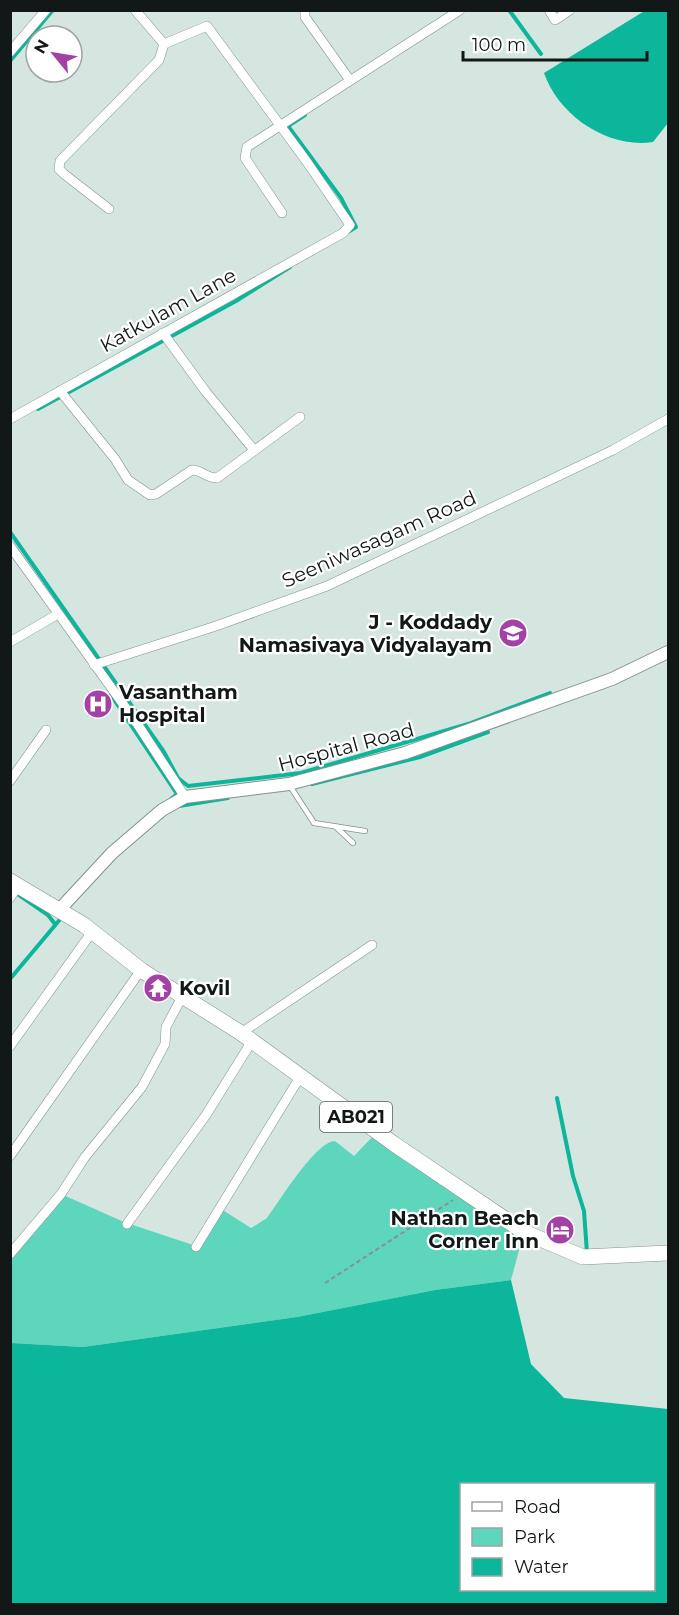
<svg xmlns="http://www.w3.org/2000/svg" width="679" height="1615" font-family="Montserrat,sans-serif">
<rect width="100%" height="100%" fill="#d5e6e1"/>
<path fill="#5dd6bb" d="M377,1132L524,1232L511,1280L435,1290L297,1317L83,1347L11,1343V1254L61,1194L124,1222L196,1246L221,1209L251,1228L267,1218C279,1202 316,1141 335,1141L354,1156Z"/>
<g fill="#0bb69a" fill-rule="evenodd">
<path d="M646,10L668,11V123L653,142C608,149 559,116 544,73Z"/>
<path d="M511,1280L531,1364L564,1398L668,1409V1604H11V1343L83,1347L297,1317L435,1290ZM462,1484H654V1590H462Z"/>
</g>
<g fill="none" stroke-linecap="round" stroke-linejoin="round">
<g stroke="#0bb69a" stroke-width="4">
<polyline points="509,10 541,54"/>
<polyline points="10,61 53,10"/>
<polyline points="305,115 288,126 341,198 356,227 348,232"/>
<polyline points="38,409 236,301 290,267"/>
<polyline points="10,532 164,752 178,778 188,786 301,773 468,724 550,693"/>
<polyline points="111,695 177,794 171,799"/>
<polyline points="312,784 420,757 488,732"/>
<polyline points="179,806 228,798"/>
<polyline points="19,895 48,915 55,924"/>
<polyline points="10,979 62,917"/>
<polyline points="557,1098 573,1176 584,1211 587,1253"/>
</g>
<g stroke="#82928d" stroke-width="6">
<g id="service">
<polyline points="290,786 314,823 365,831"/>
<polyline points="336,827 353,843"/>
</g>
</g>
<g stroke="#82928d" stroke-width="10">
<g id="minor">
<polyline points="305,10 305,17 349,79"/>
<polyline points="549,10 555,20 570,10"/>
<polyline points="10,52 46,10"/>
<polyline points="109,209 64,174 59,169 60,161 159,60 164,44"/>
<polyline points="282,213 245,158 247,147 460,10"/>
<polyline points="163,333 206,392 254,450"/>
<path d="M60,391L115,459L128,480L150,495L156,494L192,470C202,470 206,478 217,478L300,417"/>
<polyline points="10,419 343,233 350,225 307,162 207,26 164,44 135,10"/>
<polyline points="10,546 138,725 185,797"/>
<polyline points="10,642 58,614"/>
<polyline points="94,665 216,626 327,586 613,450 668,419"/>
<polyline points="10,781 46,730"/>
<polyline points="10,898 17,887"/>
<polyline points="241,1033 372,945"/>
<polyline points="10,1046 92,932"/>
<polyline points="10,1156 141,970"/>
<polyline points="127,1224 206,1115 252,1041"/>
<polyline points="196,1247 300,1077"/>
<polyline points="10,1254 61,1194 85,1157 142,1087 165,1044 166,1027 183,995"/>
</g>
</g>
<g stroke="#82928d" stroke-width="14">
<polyline id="tertiary" points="60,909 112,853 162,810 185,797 289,784 405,753 612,679 668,652"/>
</g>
<g stroke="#82928d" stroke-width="16">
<polyline id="primary" points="10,881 84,925 141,970 241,1033 394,1144 524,1232 583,1257 668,1253"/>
</g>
<polyline stroke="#86928f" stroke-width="2" stroke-dasharray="4.5 3" stroke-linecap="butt" points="325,1283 453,1200"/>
<use href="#service" stroke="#fff" stroke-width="4.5"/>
<use href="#minor" stroke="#fff" stroke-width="9"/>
<use href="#tertiary" stroke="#fff" stroke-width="12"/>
<use href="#primary" stroke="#fff" stroke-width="15"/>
</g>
<defs>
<g id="school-disc" transform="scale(1.5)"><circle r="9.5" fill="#a441a7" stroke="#fff"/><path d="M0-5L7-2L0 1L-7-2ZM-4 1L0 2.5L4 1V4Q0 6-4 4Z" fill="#fff"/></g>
<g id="hospital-disc" transform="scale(1.5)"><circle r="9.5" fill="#a441a7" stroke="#fff"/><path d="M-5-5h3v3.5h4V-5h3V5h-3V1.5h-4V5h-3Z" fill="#fff"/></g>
<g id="temple-disc" transform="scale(1.5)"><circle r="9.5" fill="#a441a7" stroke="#fff"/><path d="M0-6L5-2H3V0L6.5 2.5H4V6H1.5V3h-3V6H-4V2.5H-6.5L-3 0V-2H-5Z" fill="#fff"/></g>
<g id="hotel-disc" transform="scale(1.5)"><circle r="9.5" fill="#a441a7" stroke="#fff"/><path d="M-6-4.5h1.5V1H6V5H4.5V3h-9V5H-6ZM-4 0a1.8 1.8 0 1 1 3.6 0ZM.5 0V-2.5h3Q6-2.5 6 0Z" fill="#fff"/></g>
</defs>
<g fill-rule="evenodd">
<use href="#school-disc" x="513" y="633"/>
<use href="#hospital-disc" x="98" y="704"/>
<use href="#temple-disc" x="158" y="988"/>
<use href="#hotel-disc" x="560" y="1230"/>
</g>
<g text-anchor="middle" stroke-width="4.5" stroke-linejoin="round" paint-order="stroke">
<rect fill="#fff" stroke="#595d5d" stroke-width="1.5" x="320" y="1102" width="72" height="30" rx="4.5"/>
<g font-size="18" font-weight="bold" fill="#121817">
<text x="356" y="1123">AB021</text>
</g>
<g font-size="20" fill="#121817" stroke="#fff">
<text transform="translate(168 310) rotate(-29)" y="7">Katkulam Lane</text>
<text transform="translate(379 539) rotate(-24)" y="7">Seeniwasagam Road</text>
<text transform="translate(346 747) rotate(-15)" y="7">Hospital Road</text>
</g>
<g font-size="20" font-weight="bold" fill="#121817" stroke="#fff" text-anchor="end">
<text x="492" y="629">J - Koddady<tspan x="492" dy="23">Namasivaya Vidyalayam</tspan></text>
<text x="119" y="699" text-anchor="start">Vasantham<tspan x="119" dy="23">Hospital</tspan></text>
<text x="179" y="995" text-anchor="start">Kovil</text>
<text x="539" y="1225">Nathan Beach<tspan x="539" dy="23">Corner Inn</tspan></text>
</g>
</g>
<rect width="679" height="1615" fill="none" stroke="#121817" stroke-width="24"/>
<rect x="460" y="1483" width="195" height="108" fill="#ffffff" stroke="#a0a3a2" stroke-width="1.5"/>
<rect x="472" y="1502" width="30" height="9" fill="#ffffff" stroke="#a0a3a2" stroke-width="1.5"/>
<text x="514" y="1513" font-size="18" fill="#121817">Road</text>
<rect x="472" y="1528" width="30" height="18" fill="#5dd6bb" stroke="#a0a3a2" stroke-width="1.5"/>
<text x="514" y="1543" font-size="18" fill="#121817">Park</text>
<rect x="472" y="1558" width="30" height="18" fill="#0bb69a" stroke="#a0a3a2" stroke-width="1.5"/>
<text x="514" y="1573" font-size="18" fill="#121817">Water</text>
<g transform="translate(54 54) rotate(300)"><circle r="28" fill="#ffffff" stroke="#a0a3a2" stroke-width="1.5"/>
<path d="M0-4.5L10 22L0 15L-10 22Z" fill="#a441a7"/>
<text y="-9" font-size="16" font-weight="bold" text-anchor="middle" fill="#121817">N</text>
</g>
<path d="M463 51v9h184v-9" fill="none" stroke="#121817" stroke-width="3"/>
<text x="472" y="51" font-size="18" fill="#121817" stroke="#ffffff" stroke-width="4.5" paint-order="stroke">100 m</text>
</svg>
